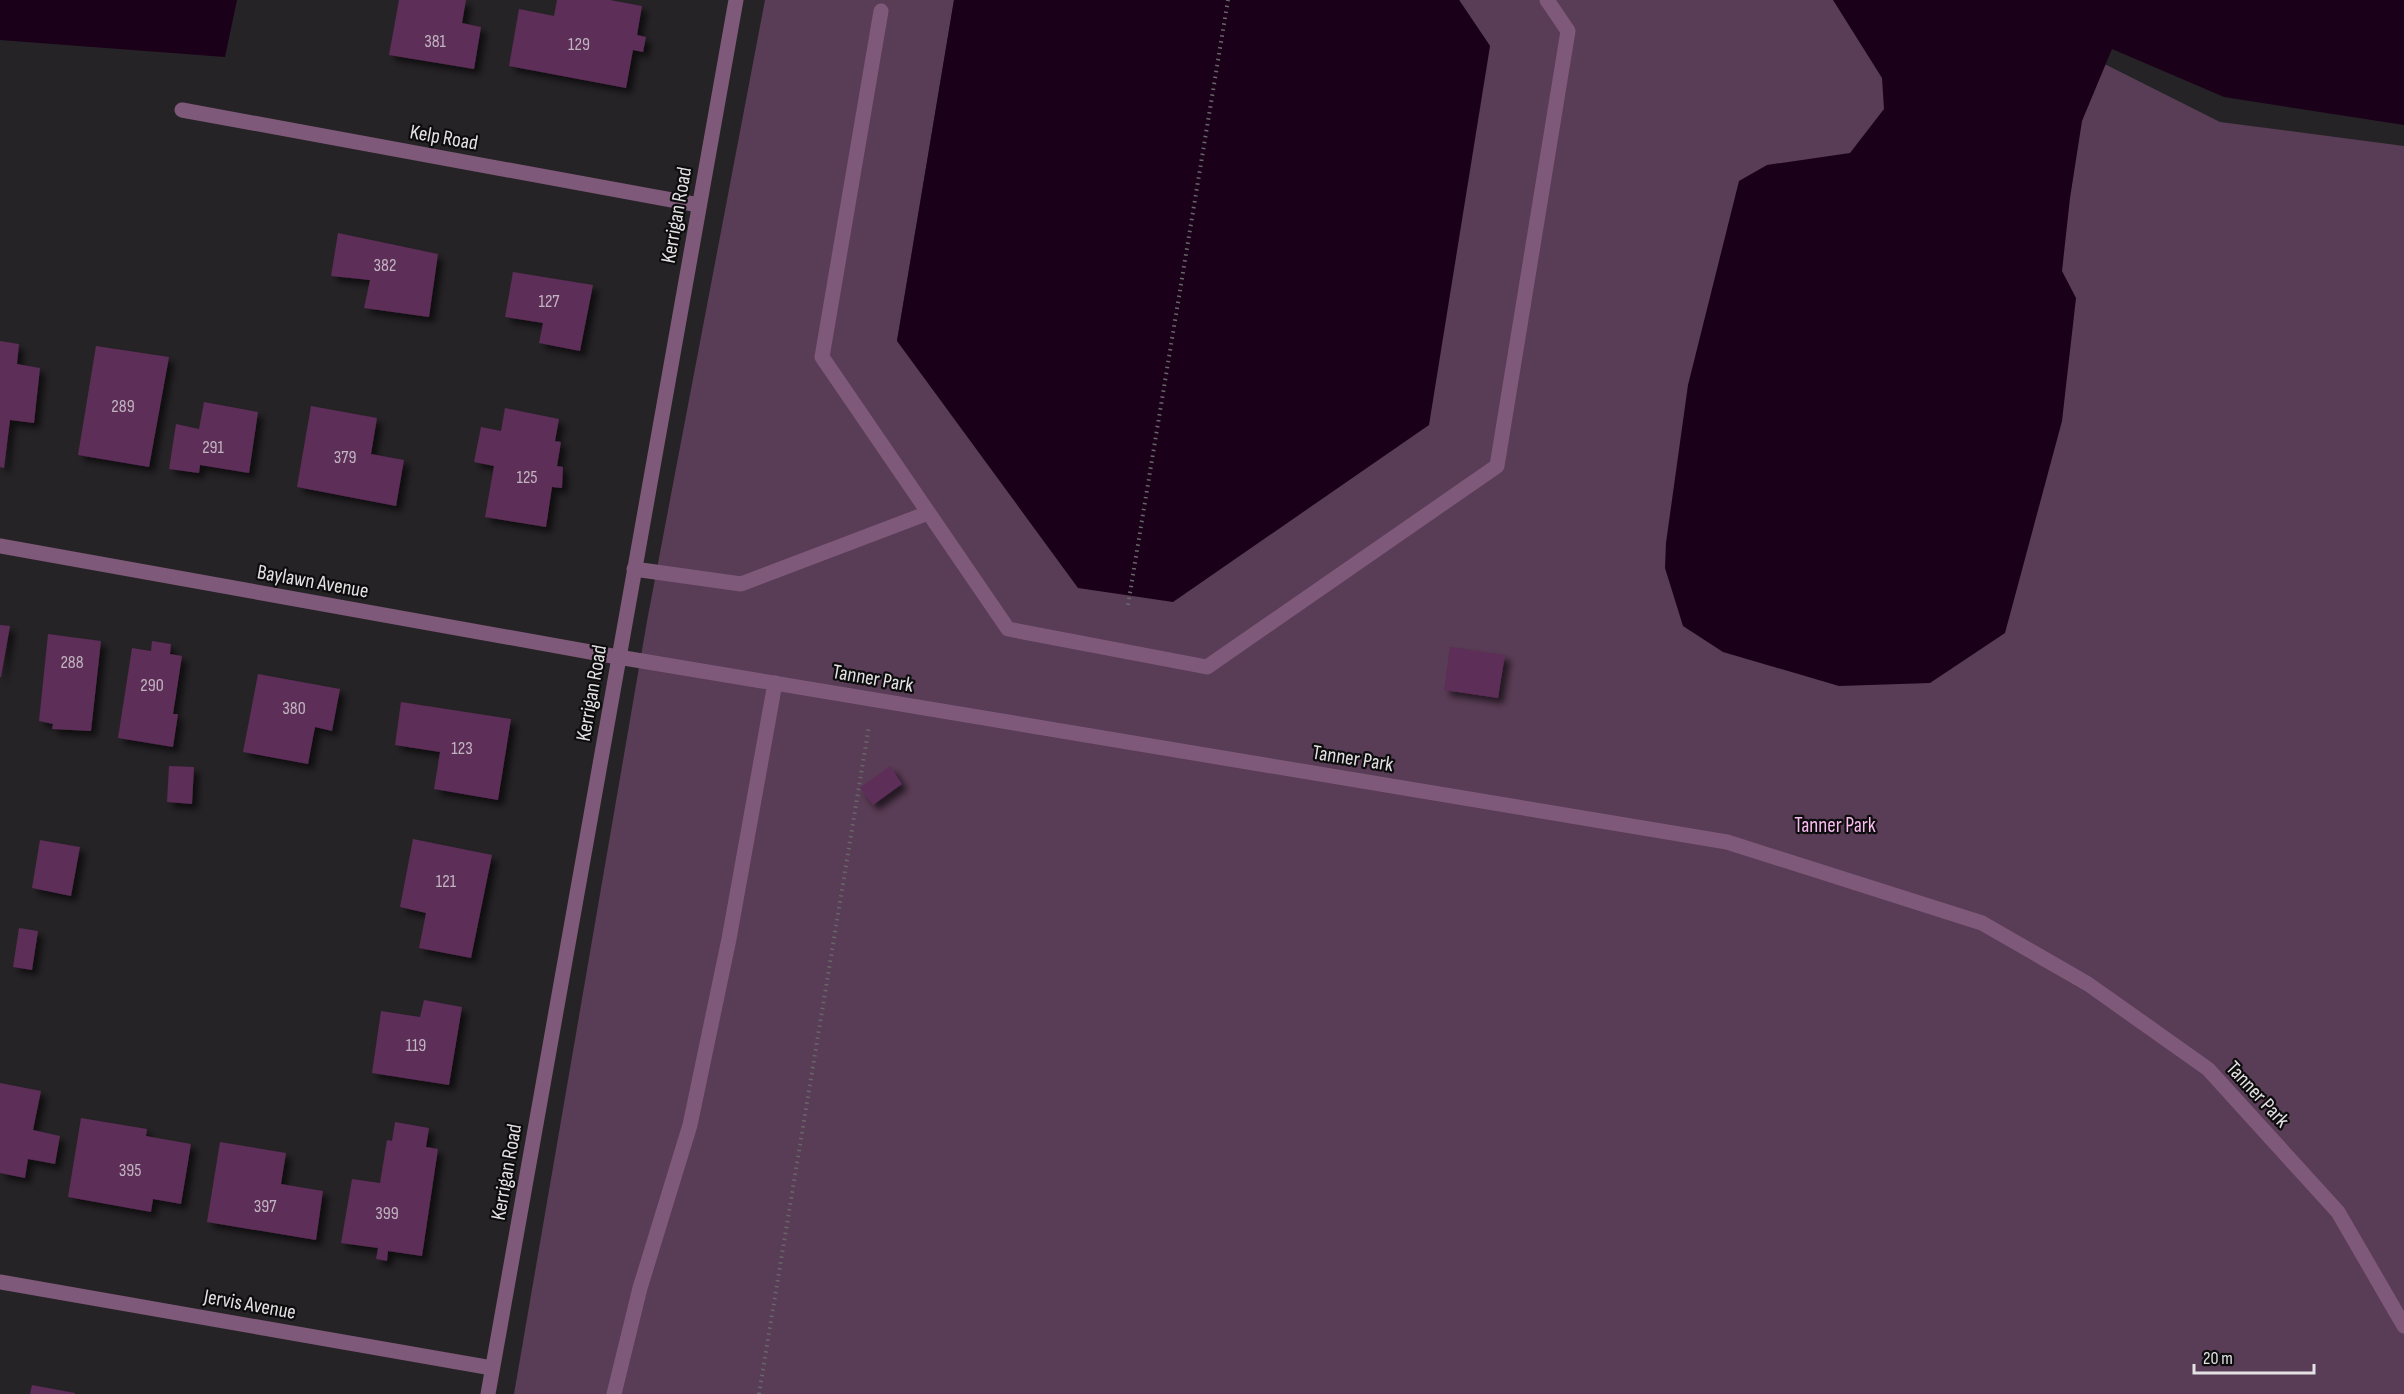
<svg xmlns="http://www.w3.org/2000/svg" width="2404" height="1394" font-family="'Sofia Sans Condensed',sans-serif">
<defs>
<filter id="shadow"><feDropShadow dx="5.5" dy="5.5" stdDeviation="3" flood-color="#0009"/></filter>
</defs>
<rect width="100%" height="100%" fill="#262326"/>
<polygon fill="#593c55" points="765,0 954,0 897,341 1490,46 1459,0 1977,0 2220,122 2404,146 2404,1394 514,1394 647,621"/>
<g fill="#1a0019">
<polygon points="0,0 237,0 225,57 0,40"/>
<polygon points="954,0 1459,0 1490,46 1429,425 1173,602 1078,588 897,341"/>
<polygon points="1833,0 2404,0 2404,125 2224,97 2112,49 2082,121 2070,198 2062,271 2076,298 2062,421 2005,633 1930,683 1839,686 1723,652 1683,626 1665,568 1666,543 1688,385 1739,181 1767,165 1850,153 1884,109 1882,78"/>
</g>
<g fill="#5c2d58" filter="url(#shadow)">
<polygon points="399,0 466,0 462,23 481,27 474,69 389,55"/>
<polygon points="557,0 610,0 642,6 637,35 646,37 643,52 633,50 626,88 509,66 519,9 554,16"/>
<polygon points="338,233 438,254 429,317 364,308 370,280 331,276"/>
<polygon points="513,272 593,285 580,351 539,343 543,323 505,317"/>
<polygon points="0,341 19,344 17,364 40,368 34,423 10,420 4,468 0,467"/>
<polygon points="96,346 169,357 149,467 78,455"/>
<polygon points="204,402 258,412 249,473 200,465 199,473 169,469 176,424 199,429"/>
<polygon points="311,406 377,418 371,454 404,460 396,506 297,487"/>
<polygon points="505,408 559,419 555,441 561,442 557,466 563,467 562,488 552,487 546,527 485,517 494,466 474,462 481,427 501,431"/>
<polygon points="0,625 10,626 1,677 0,677"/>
<polygon points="48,634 101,641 91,731 52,729 53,724 39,721"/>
<polygon points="152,641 171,644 170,654 182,656 173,714 178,714 173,747 118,738 132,648 151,651"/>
<polygon points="1450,647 1505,655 1498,698 1444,690"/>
<polygon points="258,674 340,689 332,731 315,727 308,764 243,752"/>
<polygon points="401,702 511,719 498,800 434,789 440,752 395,745"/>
<polygon points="169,766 194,767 192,804 167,802"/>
<polygon points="890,766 902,784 873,805 860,788"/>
<polygon points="413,839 492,855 471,958 419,948 426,913 400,907"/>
<polygon points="40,840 80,847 71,896 32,888"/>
<polygon points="19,928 38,931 32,970 13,967"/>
<polygon points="424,1000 462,1007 449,1085 372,1073 381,1011 420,1017"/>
<polygon points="0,1083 41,1091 33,1130 60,1136 55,1164 28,1159 25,1178 0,1173"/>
<polygon points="81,1118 147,1129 146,1136 191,1144 181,1204 153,1199 151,1212 68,1197"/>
<polygon points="395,1122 429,1128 426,1147 438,1149 422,1256 388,1251 387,1261 376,1259 378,1248 341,1243 352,1179 380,1183 387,1140 392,1141"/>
<polygon points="220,1142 286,1153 281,1184 323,1191 316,1240 207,1222"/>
<polygon points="32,1385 75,1393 75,1394 30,1394"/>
</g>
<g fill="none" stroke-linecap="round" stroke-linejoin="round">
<g stroke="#686668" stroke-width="4" stroke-dasharray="1.5 4.5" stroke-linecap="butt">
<polyline points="1128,605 1228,0"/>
<polyline points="759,1394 869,726"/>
</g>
<g stroke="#7f597a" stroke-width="15">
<polyline points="881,11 822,357 1008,629 1207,667 1497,466 1568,31 1547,0"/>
<polyline points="182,110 699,205"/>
<polyline points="0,546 618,657 1727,842 1982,923 2088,984 2208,1069 2338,1212 2404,1326"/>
<polyline points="634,569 741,584 928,513"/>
<polyline points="0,1282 492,1368"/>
<polyline points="488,1394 736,0"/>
<polyline points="614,1394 640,1288 690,1125 729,939 775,683"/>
</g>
</g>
<g text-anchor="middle" stroke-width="4.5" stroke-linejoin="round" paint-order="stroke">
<g font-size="18" fill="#c1b4c0">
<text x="435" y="47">381</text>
<text x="579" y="50">129</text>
<text x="385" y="271">382</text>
<text x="549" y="307">127</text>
<text x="123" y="412">289</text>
<text x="213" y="453">291</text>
<text x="345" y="463">379</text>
<text x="527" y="483">125</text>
<text x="72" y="668">288</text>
<text x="152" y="691">290</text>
<text x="294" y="714">380</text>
<text x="462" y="754">123</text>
<text x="446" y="887">121</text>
<text x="416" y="1051">119</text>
<text x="130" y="1176">395</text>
<text x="265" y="1212">397</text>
<text x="387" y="1219">399</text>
</g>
<g font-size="21" fill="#e3e1e3" stroke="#0e0d0e">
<text transform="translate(444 137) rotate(10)" y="7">Kelp Road</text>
<text transform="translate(676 215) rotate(-80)" y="7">Kerrigan Road</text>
<text transform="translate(313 581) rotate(10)" y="7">Baylawn Avenue</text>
<text transform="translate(873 678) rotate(10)" y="7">Tanner Park</text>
<text transform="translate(591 693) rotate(-80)" y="7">Kerrigan Road</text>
<text transform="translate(1353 758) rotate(9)" y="7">Tanner Park</text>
<text transform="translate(2258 1094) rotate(47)" y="7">Tanner Park</text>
<text transform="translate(506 1172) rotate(-80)" y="7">Kerrigan Road</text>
<text transform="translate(250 1304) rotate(10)" y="7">Jervis Avenue</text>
</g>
<g font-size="21" fill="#f8baef" stroke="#0e0d0e">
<text x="1835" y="832">Tanner Park</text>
</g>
</g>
<path d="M2194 1364v9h120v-9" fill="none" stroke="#e3e1e3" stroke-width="3"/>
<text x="2203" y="1364" font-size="18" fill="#e3e1e3" stroke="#0e0d0e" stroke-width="4.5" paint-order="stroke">20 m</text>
</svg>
